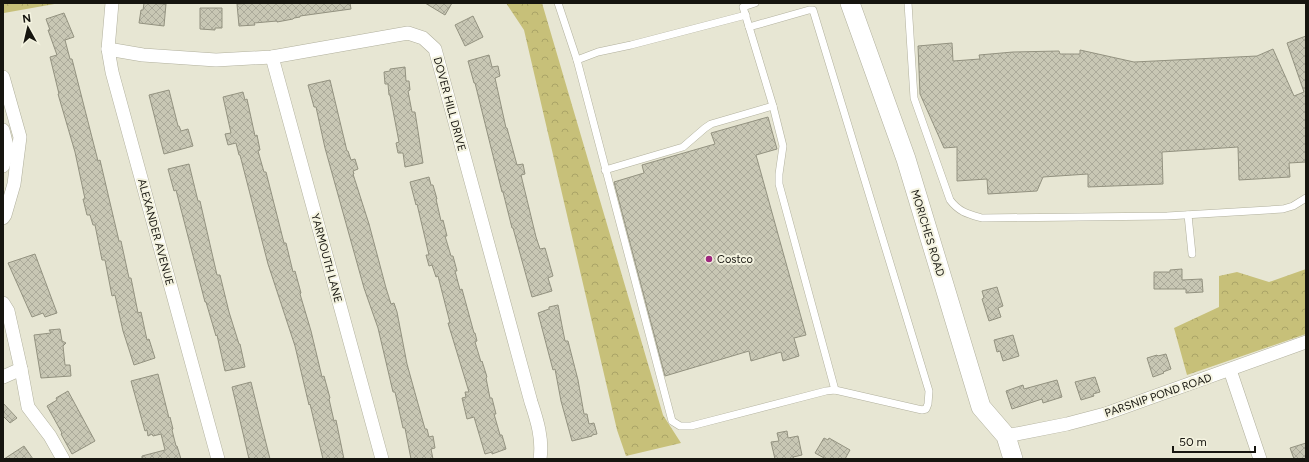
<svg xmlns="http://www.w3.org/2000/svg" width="1309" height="462" font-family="Figtree,sans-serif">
<defs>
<pattern id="forest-crowns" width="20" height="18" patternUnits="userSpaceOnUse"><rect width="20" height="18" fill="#c7c079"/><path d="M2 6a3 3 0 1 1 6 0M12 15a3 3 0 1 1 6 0" fill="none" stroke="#aaa467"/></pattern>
<pattern id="building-cross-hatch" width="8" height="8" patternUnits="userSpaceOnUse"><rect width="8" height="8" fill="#c8c7b4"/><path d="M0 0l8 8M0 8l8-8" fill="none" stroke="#abaa9a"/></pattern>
</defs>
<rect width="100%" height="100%" fill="#e7e6d3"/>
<g fill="url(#forest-crowns)">
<polygon points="3,3 60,3 4,13"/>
<polygon points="506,3 542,3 663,415 681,443 626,456 617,430 524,30"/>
<polygon points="1306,269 1306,334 1187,375 1174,328 1219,307 1219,276 1237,272 1269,282"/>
</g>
<g fill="url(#building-cross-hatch)" stroke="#939280">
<polygon points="144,3 166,4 164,26 139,23 141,10 143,10"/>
<polygon points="252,3 350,3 351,9 300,16 300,17 294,18 293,19 277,22 277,21 254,23 255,25 239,26 237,4"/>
<polygon points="425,3 452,3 445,15"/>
<polygon points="200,8 222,8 222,28 215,28 215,30 200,29"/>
<polygon points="64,13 74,37 65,40 70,59 72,59 98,161 100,160 119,241 121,241 129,278 131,278 138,313 141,312 147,340 149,339 155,358 134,365 123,331 115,295 112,296 105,260 102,260 95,225 93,225 90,215 87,215 83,199 85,199 75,152 58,94 59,94 50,57 57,55 48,30 50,30 46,19"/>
<polygon points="473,16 483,37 465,46 455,25"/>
<polygon points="1306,36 1306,162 1289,163 1290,177 1239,180 1238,147 1162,152 1163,184 1088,187 1088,174 1043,177 1037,191 988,194 987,179 957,181 957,147 944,148 920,94 918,46 952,43 953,61 980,59 979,55 1013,52 1059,51 1060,54 1080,54 1080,50 1134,62 1257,56 1273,49 1294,96 1304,92 1287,43"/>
<polygon points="489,55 492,67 498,66 500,76 495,78 506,128 507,128 517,165 523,164 525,174 521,175 536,237 540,249 545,248 553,276 548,278 552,291 532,297 513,228 512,228 503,192 502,192 475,83 474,83 468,61"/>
<polygon points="405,67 406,81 409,81 410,90 408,91 412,112 415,112 423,163 405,167 403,153 398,153 396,143 399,142 390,95 389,95 388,84 385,84 384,72 390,71 390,69"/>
<polygon points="330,80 347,151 348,151 351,160 355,159 358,169 353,171 354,174 353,174 369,224 386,288 391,304 394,303 397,312 407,364 425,429 427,429 429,437 433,436 435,448 431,449 433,459 411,459 405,428 403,428 395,392 393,392 378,328 364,288 325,148 316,107 314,107 308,85"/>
<polygon points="169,90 178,126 179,126 181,131 188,129 193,146 164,154 149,95"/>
<polygon points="243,92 245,100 247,99 255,136 257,135 260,150 258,151 264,172 266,172 284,243 286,243 293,272 295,271 301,293 300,294 311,331 322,377 324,376 330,398 329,399 334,421 336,420 344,459 323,459 310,404 309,405 295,346 268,264 240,155 239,155 236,143 228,145 225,134 231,133 223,97"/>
<polygon points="768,117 777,149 756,155 806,335 794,338 799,356 783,361 781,352 751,361 749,351 665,376 614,182 644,173 642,165 715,144 711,133"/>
<polygon points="189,164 198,201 200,201 217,275 220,275 229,312 239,344 240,344 245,367 225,371 217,335 216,336 206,302 205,302 176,190 174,191 168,169"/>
<polygon points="429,177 431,185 433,185 437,199 436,199 441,221 443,220 447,236 445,236 451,256 453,256 457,271 455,271 460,290 462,289 474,333 475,333 477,341 475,342 481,362 482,361 487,377 486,378 490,398 492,398 496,414 494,414 500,435 502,435 506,449 492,454 492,452 485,454 474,417 467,419 462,398 466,397 465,392 469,392 448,323 450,323 438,276 436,277 432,265 429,266 426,255 429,255 417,204 416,205 410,182"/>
<polygon points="35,254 57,313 45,317 43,313 32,317 8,263"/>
<polygon points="1182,269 1182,280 1202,279 1203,292 1186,293 1186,289 1154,289 1154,272 1170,272 1170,270"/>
<polygon points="997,287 1003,306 998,308 1001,317 989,321 982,299 984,298 982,291"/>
<polygon points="558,305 565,341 568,341 578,380 584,414 587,414 589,424 594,423 597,434 592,435 592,436 572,441 561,401 555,369 553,370 538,313 549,309 549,307"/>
<polygon points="60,329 62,341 66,343 63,346 65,365 70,365 71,376 41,378 34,335 51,333 49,330"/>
<polygon points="1013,335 1019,356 1003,361 1000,351 997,352 994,340"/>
<polygon points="1166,354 1171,369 1163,372 1164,373 1153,377 1147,358 1157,355 1158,356"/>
<polygon points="158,374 169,418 170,417 173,429 172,430 176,446 177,446 181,459 142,459 142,456 165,450 161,434 153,436 152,434 148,436 147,430 145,431 131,381"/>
<polygon points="1095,377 1100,392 1093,394 1094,396 1081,400 1075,382"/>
<polygon points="1057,380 1062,397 1043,403 1042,399 1012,409 1006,391 1023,385 1024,389"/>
<polygon points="251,382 260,419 270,459 249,459 238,412 232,387"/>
<polygon points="68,391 95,441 72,454 61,434 62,433 47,406 57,400 56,398"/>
<polygon points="3,403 17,418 10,423 3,416"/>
<polygon points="787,431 788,438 798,436 802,455 793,457 794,459 775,459 771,442 779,441 777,433"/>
<polygon points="824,438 828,440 829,438 850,450 845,459 826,459 815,453"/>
<polygon points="1306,443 1306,459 1294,459 1290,448"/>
<polygon points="24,446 33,459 4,459"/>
</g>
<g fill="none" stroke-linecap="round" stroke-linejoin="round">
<g stroke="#b1b09d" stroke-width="8">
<g id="lane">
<polyline points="558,3 577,60 672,421 680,426 691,426 826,391 835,390 922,410 926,409 928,404 929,391 813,10 809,10 749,27"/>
<polyline points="755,3 743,7 773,106 783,146 779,174 779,184 835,390"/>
<path d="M908,3L914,98L950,200C959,212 968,214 982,218L1167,216L1283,209L1293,206L1306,198"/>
<polyline points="577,60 598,52 631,45 746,15"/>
<polyline points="605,170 683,147 705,128 711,124 773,106"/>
<polyline points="1188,215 1192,254"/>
</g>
</g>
<g stroke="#b1b09d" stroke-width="14">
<g id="street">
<polyline points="112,3 108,49 112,72 218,459"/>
<path d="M108,49L143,55L216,60L272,57L408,33L423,38L435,49L531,402C537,420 543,439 540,459"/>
<polyline points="272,57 382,459"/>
<polyline points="3,77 20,137 14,184 5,215 3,218"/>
<polyline points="3,130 8,150 3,166"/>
<polyline points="3,303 8,311 21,369 28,407 50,436 63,459"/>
<polyline points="1230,370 1260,459"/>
<polyline points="3,377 21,369"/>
<polyline points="1006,436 1067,424 1105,414 1306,342"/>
</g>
</g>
<g stroke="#b1b09d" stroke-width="20">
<polyline id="secondary" points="850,3 906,159 981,407 1006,436 1013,459"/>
</g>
<use href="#lane" stroke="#fff" stroke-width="7"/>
<use href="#street" stroke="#fff" stroke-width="13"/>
<use href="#secondary" stroke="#fff" stroke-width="19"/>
</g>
<circle fill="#9e277f" stroke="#f4f3e0" stroke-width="1.5" cx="709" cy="259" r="4"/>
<g text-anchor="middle" stroke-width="4" stroke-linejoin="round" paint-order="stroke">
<g font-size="11" fill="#16150f" stroke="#f4f3e0">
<text transform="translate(450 104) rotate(75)" y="4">DOVER HILL DRIVE</text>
<text transform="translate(156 232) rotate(75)" y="4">ALEXANDER AVENUE</text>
<text transform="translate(928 233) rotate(73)" y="4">MORICHES ROAD</text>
<text transform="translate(327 258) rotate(75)" y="4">YARMOUTH LANE</text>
<text transform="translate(1158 395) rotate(-19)" y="4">PARSNIP POND ROAD</text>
</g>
<g font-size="11" fill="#16150f" stroke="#f4f3e0" text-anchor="start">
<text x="717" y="263">Costco</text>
</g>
</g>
<rect width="1309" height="462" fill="none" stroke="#16150f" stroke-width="8"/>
<g transform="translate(28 28) rotate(352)" stroke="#f4f3e0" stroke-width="3" paint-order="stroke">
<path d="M0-3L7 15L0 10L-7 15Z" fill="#16150f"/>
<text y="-6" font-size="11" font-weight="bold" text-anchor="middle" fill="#16150f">N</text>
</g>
<path d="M1173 446v6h82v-6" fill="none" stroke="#16150f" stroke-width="2"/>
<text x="1179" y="446" font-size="12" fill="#16150f" stroke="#f4f3e0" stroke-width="3" paint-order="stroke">50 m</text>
</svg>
